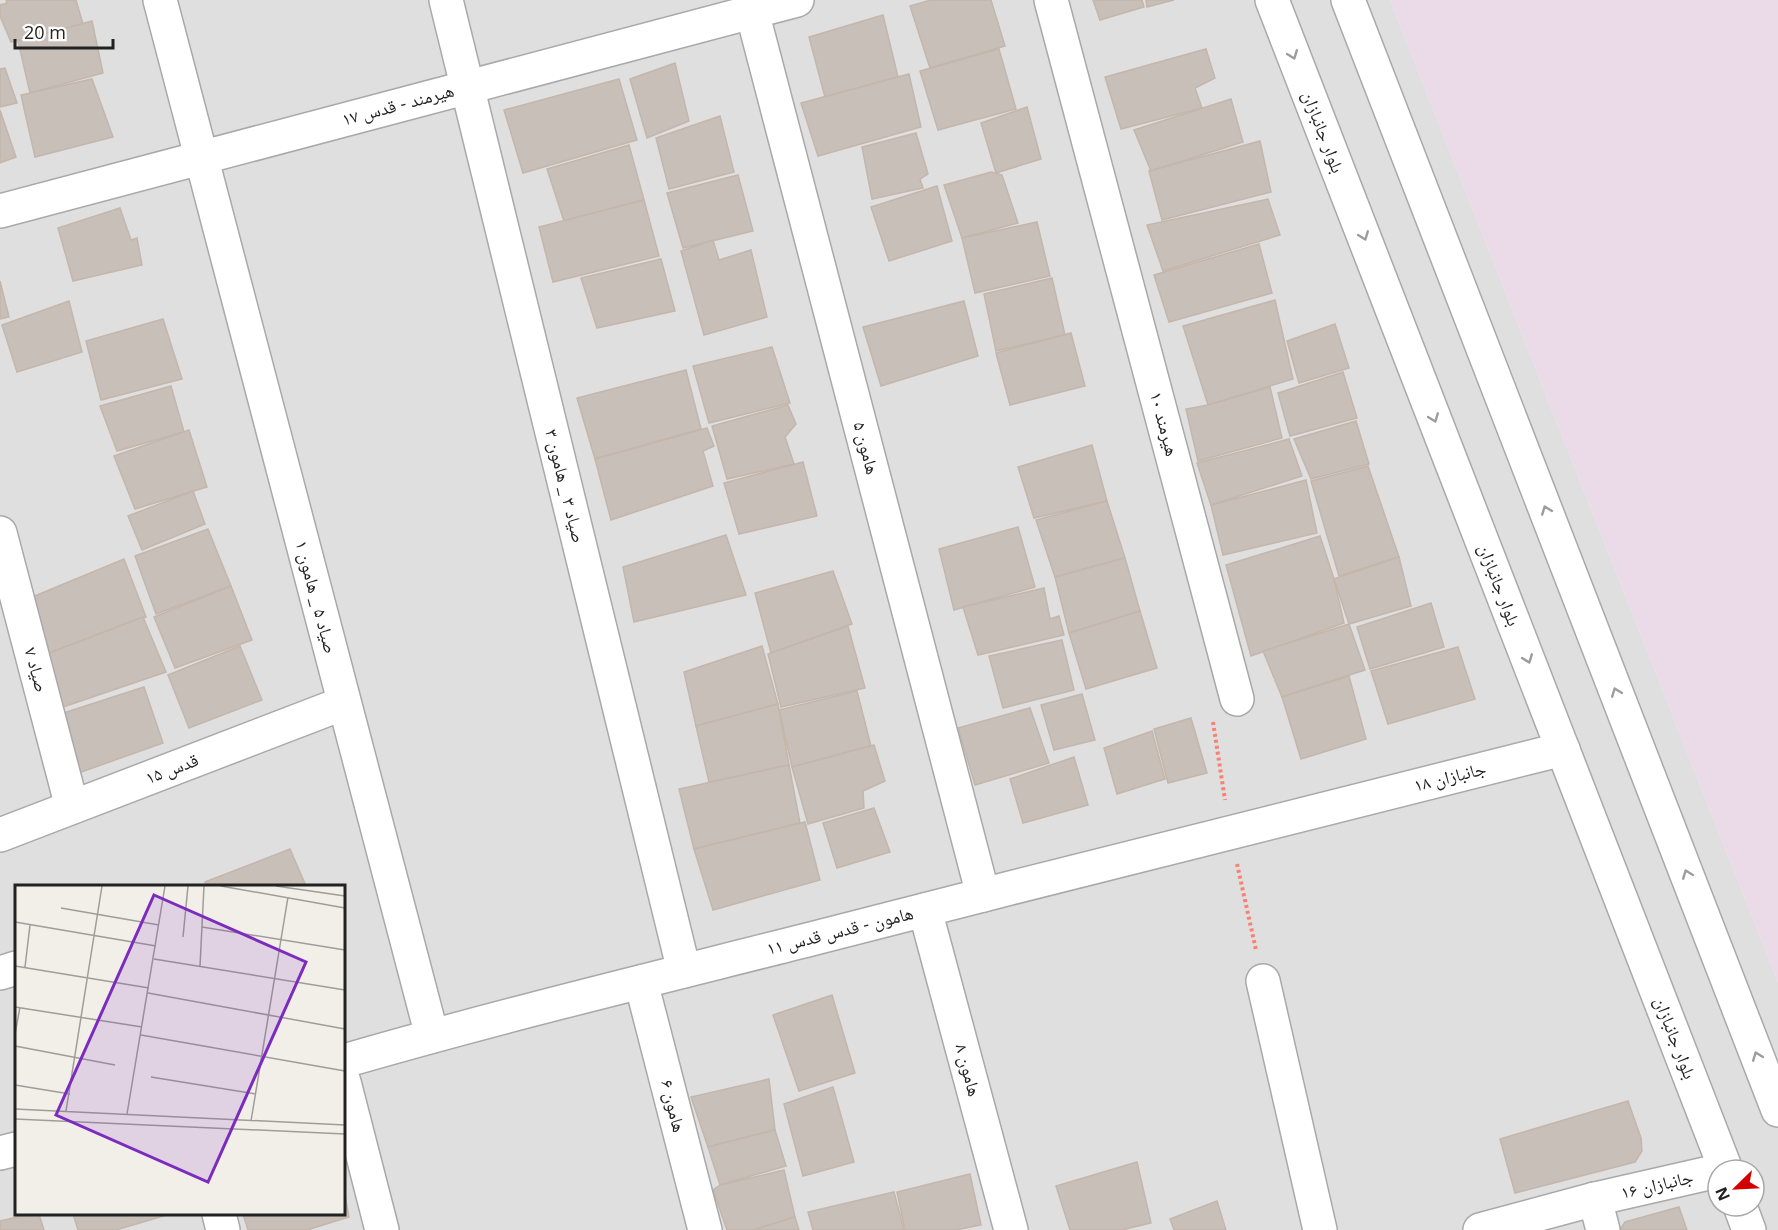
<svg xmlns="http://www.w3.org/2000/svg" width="1778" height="1230" font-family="'Open Sans','Noto Naskh Arabic',sans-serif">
<rect width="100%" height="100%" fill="#f2efe9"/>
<path fill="#e0dfdf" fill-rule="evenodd" d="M0,0H1390L1778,982V1230H0ZM16,886H344V1214H16ZM1718,1170H1754V1206H1718Z"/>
<polygon fill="#ebdbe8" points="1390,0 1778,0 1778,982"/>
<g fill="#c7bfb8" stroke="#c4b6ab" stroke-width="1.5">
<polygon points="6,0 76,0 83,24 11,42 0,16 0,5 7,3"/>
<polygon points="931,0 991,0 1005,46 930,68 910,6"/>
<polygon points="1093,0 1142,0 1144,7 1100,20"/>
<polygon points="1146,0 1174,0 1147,7"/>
<polygon points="883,15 898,77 825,97 809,37"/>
<polygon points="92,21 103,73 30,93 18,41"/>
<polygon points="999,49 1016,109 938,130 920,71"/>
<polygon points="1206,49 1215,78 1195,88 1202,108 1121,129 1105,77"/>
<polygon points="675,63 689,121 647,138 630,79"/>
<polygon points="5,68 17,103 0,107 0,69"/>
<polygon points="909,74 921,127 818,156 801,103"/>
<polygon points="92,79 113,137 35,157 21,95"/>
<polygon points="619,79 637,140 523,173 504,110"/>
<polygon points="1231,99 1243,142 1151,171 1134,130"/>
<polygon points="1027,107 1041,159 996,173 981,123"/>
<polygon points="0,110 16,157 0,163"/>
<polygon points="720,116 734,172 669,189 656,138"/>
<polygon points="916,133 928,174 920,179 923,188 872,199 862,147"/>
<polygon points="1260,141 1271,192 1162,220 1149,171"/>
<polygon points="629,145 644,200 564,221 547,169"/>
<polygon points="991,172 1002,175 1018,223 962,238 944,185"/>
<polygon points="738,175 753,231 683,248 667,193"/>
<polygon points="937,186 952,241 889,261 871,207"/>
<polygon points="1268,199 1280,235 1163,271 1147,225"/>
<polygon points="644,200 659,256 553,282 539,227"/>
<polygon points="120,208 131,240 137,238 142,265 73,281 58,228"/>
<polygon points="1037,222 1050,276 975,293 962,238"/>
<polygon points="713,240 719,260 751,250 767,317 704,335 681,251"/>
<polygon points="1259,244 1272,293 1169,322 1154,275"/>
<polygon points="661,259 675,311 597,328 581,278"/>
<polygon points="1052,278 1065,335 996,351 984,294"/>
<polygon points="0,281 9,317 0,319"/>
<polygon points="1275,300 1293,379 1208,405 1183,326"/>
<polygon points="69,301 82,352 17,372 2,325"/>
<polygon points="964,301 978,356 881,386 863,327"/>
<polygon points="163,319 182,379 101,400 86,341"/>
<polygon points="1335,324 1349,368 1299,383 1287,341"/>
<polygon points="1071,333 1085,386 1010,405 996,353"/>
<polygon points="772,347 790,403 709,423 693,366"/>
<polygon points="686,370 701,429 595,459 577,398"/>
<polygon points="1343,372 1357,418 1290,436 1278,393"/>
<polygon points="171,386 184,432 117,451 100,406"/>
<polygon points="1270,387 1282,438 1198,461 1186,409 1208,405"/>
<polygon points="788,405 796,424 785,437 794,464 727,479 712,426"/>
<polygon points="1356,421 1369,464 1311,479 1294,439"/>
<polygon points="707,428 714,446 703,451 713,486 611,520 595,459"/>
<polygon points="189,430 207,487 135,509 114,456"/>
<polygon points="1289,439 1302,476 1211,505 1197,463"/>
<polygon points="1092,445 1107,501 1034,518 1018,467"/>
<polygon points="803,462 817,516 739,534 724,483"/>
<polygon points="1368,466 1399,557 1339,576 1311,481"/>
<polygon points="1306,480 1317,533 1223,555 1211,505"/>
<polygon points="193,491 205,524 142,550 128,516"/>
<polygon points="1107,501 1125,558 1055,577 1036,520"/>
<polygon points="1018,527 1035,587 954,610 939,549"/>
<polygon points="208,529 231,586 156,614 135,556"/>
<polygon points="726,535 746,595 634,622 623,567"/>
<polygon points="1320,536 1334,579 1344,623 1251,656 1226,565"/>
<polygon points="1399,557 1411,606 1349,624 1334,579"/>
<polygon points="1125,558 1140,611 1069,633 1055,577"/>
<polygon points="124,559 146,617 44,655 25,600"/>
<polygon points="833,571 852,624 771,653 755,593"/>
<polygon points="231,586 252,640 175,668 154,617"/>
<polygon points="1044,588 1050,619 1059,616 1064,635 978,655 963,607"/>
<polygon points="1431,603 1444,647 1370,669 1357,627"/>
<polygon points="1140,611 1157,668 1086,689 1069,633"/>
<polygon points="143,617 166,672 63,707 44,655"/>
<polygon points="1349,624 1365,670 1282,697 1263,651"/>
<polygon points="848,626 865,688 781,707 768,654"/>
<polygon points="1062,640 1074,690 1003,708 989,656"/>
<polygon points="240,646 262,700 189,728 168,675"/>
<polygon points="762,646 778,704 696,726 684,672"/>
<polygon points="1458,647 1475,699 1388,724 1371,671"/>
<polygon points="1349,676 1366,739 1301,759 1282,697"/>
<polygon points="144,687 163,743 70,776 54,716"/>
<polygon points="857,691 871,746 792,767 779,710"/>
<polygon points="1082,694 1095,740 1054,750 1041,705"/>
<polygon points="778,704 789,765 709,782 696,726"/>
<polygon points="1030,708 1049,763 975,785 958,728"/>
<polygon points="1191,718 1207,773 1168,783 1154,729"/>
<polygon points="1152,731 1165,779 1117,794 1104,748"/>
<polygon points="874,745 885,781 863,791 864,808 808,824 792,767"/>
<polygon points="1074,757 1088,805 1023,823 1010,779"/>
<polygon points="789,765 800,823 694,849 679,789"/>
<polygon points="874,808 890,852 837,868 823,823"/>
<polygon points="805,822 820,880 713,910 694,849"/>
<polygon points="290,849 306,886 207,886 205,882"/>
<polygon points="832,995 855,1073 799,1091 773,1015"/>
<polygon points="769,1079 775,1130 708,1147 691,1097"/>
<polygon points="833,1087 854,1162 803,1176 784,1104"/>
<polygon points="1628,1101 1641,1138 1642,1151 1635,1162 1515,1193 1500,1139"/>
<polygon points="775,1130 786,1166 720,1185 708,1147"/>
<polygon points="1137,1162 1151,1223 1122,1230 1070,1230 1056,1186"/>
<polygon points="784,1170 795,1217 753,1230 727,1230 713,1190 720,1185"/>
<polygon points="970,1174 981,1225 956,1230 905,1230 897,1192"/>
<polygon points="344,1190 349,1217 307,1230 248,1230 243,1214 344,1214"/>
<polygon points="894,1192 904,1230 813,1230 808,1212"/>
<polygon points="1217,1201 1226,1230 1174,1230 1170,1219"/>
<polygon points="1679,1207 1687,1230 1620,1230 1625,1222"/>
<polygon points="30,1214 39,1214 44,1230 0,1230 0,1221"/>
<polygon points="73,1214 170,1214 116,1230 78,1230"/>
<polygon points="795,1217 799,1230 753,1230"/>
</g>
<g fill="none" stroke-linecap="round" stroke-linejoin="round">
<g stroke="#a9a9a9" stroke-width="36">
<g id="minor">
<polyline points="160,0 432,1036"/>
<polyline points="446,0 684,971"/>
<polyline points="749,0 983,895"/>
<polyline points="1051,0 1237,699"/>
<polyline points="0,211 797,0"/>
<polyline points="0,533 72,807"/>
<polyline points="0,835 344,703"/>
<polyline points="925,910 1011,1230"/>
<polyline points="0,973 16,968"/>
<polyline points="1263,981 1320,1230"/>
<polyline points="641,982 705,1230"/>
<path d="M344,1061C499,1016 657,978 815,938C1064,874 1313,811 1563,749"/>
<polyline points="344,1082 382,1230"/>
<polyline points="0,1153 16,1149"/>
<polyline points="1595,1199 1603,1230"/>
<polyline points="219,1214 223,1230"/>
<polyline points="1480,1230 1595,1199 1718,1171"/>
</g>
</g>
<g stroke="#a9a9a9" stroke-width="36">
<g id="tertiary">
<polyline points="1272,0 1726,1170"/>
<polyline points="1348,0 1778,1110"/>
<polyline points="1740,1206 1749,1230"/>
</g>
</g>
<g stroke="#fa8072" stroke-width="4" stroke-dasharray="3 3" stroke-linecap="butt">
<polyline points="1213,722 1225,800"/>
<polyline points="1237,864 1256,950"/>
</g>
<use href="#minor" stroke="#fff" stroke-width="33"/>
<use href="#tertiary" stroke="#fff" stroke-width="33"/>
</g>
<defs><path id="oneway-chevron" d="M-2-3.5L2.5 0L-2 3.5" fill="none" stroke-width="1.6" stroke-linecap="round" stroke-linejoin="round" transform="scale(1.5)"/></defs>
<g stroke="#9c9c9c">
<use href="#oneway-chevron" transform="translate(1293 55) rotate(69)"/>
<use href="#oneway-chevron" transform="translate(1364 236) rotate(69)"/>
<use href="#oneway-chevron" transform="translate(1434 418) rotate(69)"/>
<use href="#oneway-chevron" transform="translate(1546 510) rotate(-111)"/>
<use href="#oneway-chevron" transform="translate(1528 659) rotate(69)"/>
<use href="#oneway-chevron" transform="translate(1616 692) rotate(-111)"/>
<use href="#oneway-chevron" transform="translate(1687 874) rotate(-111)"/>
<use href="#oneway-chevron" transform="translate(1757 1056) rotate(-111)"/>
</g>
<g text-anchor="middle" stroke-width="4.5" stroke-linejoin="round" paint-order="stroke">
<g font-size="18" fill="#222" stroke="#fff">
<text transform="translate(398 105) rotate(-15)" y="6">هیرمند - قدس ۱۷</text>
<text transform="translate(1323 132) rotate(69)" y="6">بلوار جانبازان</text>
<text transform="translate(1164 424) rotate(75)" y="6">هیرمند ۱۰</text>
<text transform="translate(866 448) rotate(75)" y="6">هامون ۵</text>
<text transform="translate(565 486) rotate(76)" y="6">صیاد ۳ _ هامون ۳</text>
<text transform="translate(1499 585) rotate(69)" y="6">بلوار جانبازان</text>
<text transform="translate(316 597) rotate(75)" y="6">صیاد ۵ _ هامون ۱</text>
<text transform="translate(36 670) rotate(75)" y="6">صیاد ۷</text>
<text transform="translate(172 769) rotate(-21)" y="6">قدس ۱۵</text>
<text transform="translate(1450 777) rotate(-14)" y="6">جانبازان ۱۸</text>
<text transform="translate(840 931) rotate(-14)" y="6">هامون - قدس قدس ۱۱</text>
<text transform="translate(1675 1038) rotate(69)" y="6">بلوار جانبازان</text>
<text transform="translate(968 1070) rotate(75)" y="6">هامون ۸</text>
<text transform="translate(673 1106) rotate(76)" y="6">هامون ۶</text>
<text transform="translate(1657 1185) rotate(-13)" y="6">جانبازان ۱۶</text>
</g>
</g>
<g transform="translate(15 885)">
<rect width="330" height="330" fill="#f2efe9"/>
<path fill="none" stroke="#9f9d99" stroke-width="1.5" d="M206,1L330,23M261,1L330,11M46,23L144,40M0,37L141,61M187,42L330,65M168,52L173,1M139,74L330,105M0,81L134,103M185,81L189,1M10,82L15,40M133,108L330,144M0,122L127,142M0,149L5,122M126,150L330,186M0,161L100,180M136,192L241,209M0,200L55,209M0,224L330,240M51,226L87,1M112,229L150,1M0,234L330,249M236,236L273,12"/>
<path fill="#7b2cbf" fill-opacity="0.15" stroke="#7b2cbf" stroke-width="3" d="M139,10L291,77L193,297L41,230Z"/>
<rect width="330" height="330" fill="none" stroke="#222" stroke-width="3"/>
</g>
<g transform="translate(1736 1188) rotate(246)"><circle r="28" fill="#ffffff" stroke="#a7a7a7" stroke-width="1.5"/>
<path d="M0-4.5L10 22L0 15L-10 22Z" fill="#d40000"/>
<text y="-9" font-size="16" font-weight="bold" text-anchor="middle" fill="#222222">N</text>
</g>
<path d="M15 39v9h98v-9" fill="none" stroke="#222222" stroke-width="3"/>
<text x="24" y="39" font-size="18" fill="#222222" stroke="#ffffff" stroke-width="4.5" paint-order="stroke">20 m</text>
</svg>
